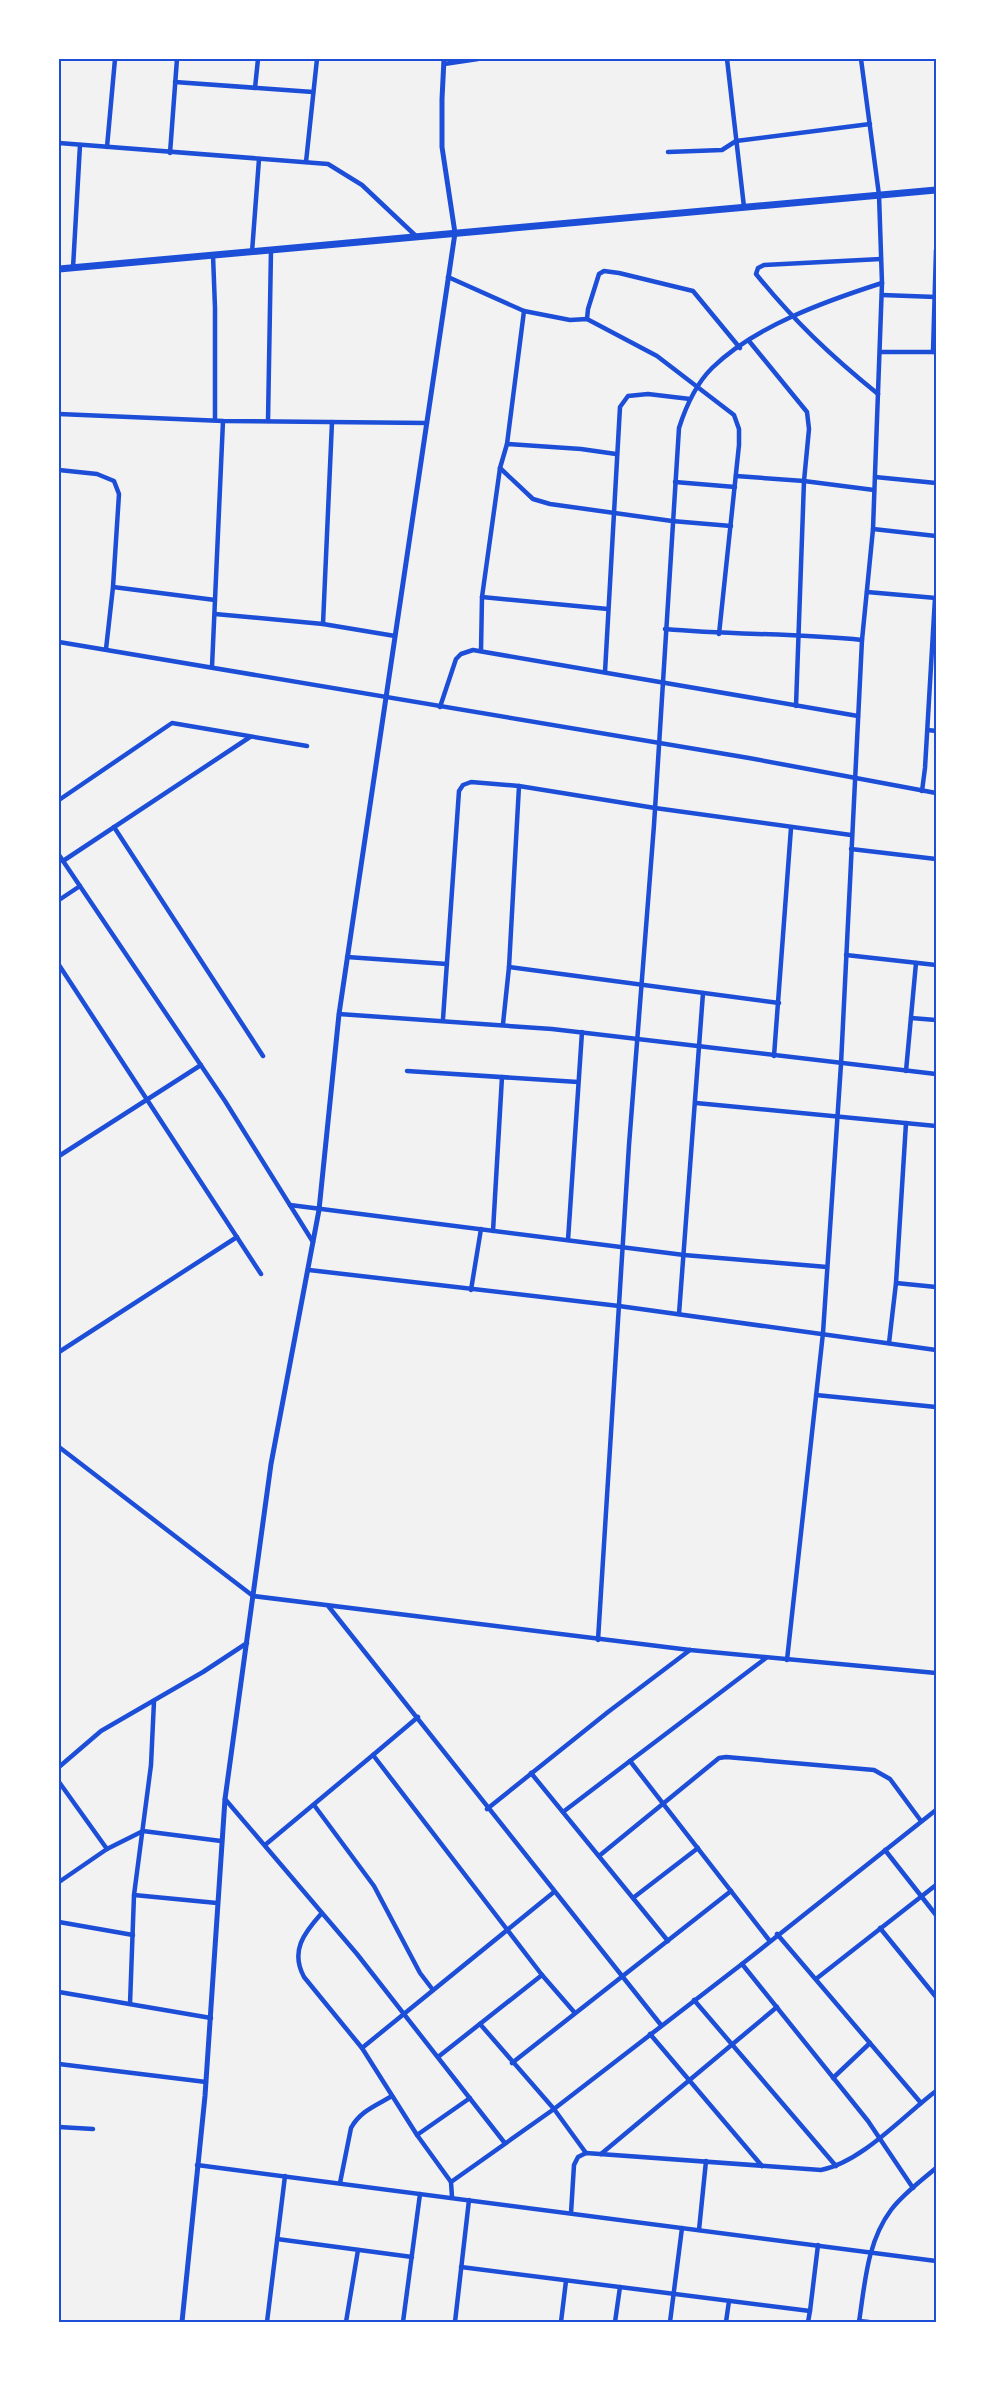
<svg xmlns="http://www.w3.org/2000/svg" width="995" height="2381" font-family="'IBM Plex Serif',serif">
<rect width="100%" height="100%" fill="#f2f2f2"/>
<g fill="none" stroke-linecap="round" stroke-linejoin="round">
<g stroke="#1d4ed8" stroke-width="4.5">
<polyline points="727,59 744,207"/>
<polyline points="444,64 478,59"/>
<polyline points="175,82 313,92"/>
<polyline points="255,88 258,59"/>
<polyline points="59,143 328,164 362,185 417,237"/>
<polyline points="107,147 115,59"/>
<polyline points="668,152 722,150 736,141 870,124"/>
<polyline points="170,153 177,59"/>
<polyline points="306,162 317,59"/>
<polyline points="252,252 259,159"/>
<polyline points="213,255 215,308 215,420"/>
<polyline points="73,268 80,145"/>
<polyline points="448,277 524,311 570,320 587,319 657,356 734,415 739,429 739,445 719,634"/>
<polyline points="882,295 936,297"/>
<polyline points="587,319 588,309 599,274 604,271 619,273 693,291 740,348"/>
<polyline points="749,341 807,412 809,429 804,481 796,706"/>
<polyline points="881,352 935,352"/>
<polyline points="933,352 936,250"/>
<path d="M878,394C831,356 794,321 756,274L758,268L764,265L881,259"/>
<polyline points="59,414 223,421 427,423"/>
<polyline points="268,421 271,250"/>
<polyline points="507,444 524,311"/>
<polyline points="500,468 533,499 550,504 672,521 731,526"/>
<polyline points="59,470 97,474 114,481 119,494 113,587 106,649"/>
<polyline points="736,476 804,481 874,490"/>
<polyline points="875,477 936,483"/>
<polyline points="675,482 735,487"/>
<polyline points="873,529 936,536"/>
<polyline points="113,587 215,600"/>
<polyline points="867,592 936,598"/>
<polyline points="482,597 608,609"/>
<polyline points="215,614 323,624 395,636"/>
<polyline points="323,624 332,422"/>
<path d="M665,629C731,635 797,633 862,640"/>
<polyline points="59,642 749,758 936,793"/>
<polyline points="481,651 482,597 500,468 507,444 581,449 616,454"/>
<polyline points="212,667 223,421"/>
<polyline points="605,672 620,407 628,396 648,394 690,399"/>
<polyline points="440,707 456,659 461,654 473,650 858,716"/>
<polyline points="928,730 936,731"/>
<polyline points="922,791 925,768 935,598"/>
<polyline points="59,800 172,723 307,746"/>
<polyline points="114,827 263,1056"/>
<polyline points="851,849 936,859"/>
<polyline points="59,855 225,1101 313,1242"/>
<polyline points="63,861 250,737"/>
<polyline points="59,900 80,886"/>
<polyline points="846,955 936,965"/>
<polyline points="347,957 447,964"/>
<polyline points="59,965 261,1274"/>
<polyline points="509,967 779,1003"/>
<polyline points="339,1014 552,1029 936,1074"/>
<polyline points="911,1018 936,1020"/>
<polyline points="443,1019 459,791 463,785 471,782 519,786 655,808 851,835"/>
<polyline points="503,1024 509,967 519,786"/>
<polyline points="774,1056 791,828"/>
<polyline points="407,1071 578,1082"/>
<polyline points="906,1071 916,963"/>
<polyline points="696,1103 936,1126"/>
<polyline points="59,1156 201,1065"/>
<polyline points="290,1205 684,1255 827,1267"/>
<polyline points="493,1231 502,1077"/>
<polyline points="568,1240 582,1032"/>
<polyline points="309,1270 619,1306 936,1350"/>
<polyline points="896,1283 936,1287"/>
<polyline points="471,1290 481,1229"/>
<polyline points="679,1314 703,993"/>
<polyline points="889,1343 896,1283 906,1123"/>
<polyline points="59,1352 237,1237"/>
<polyline points="816,1395 936,1407"/>
<polyline points="59,1447 253,1596 690,1650 936,1673"/>
<polyline points="329,1607 661,2025"/>
<path d="M598,1640L629,1145L654,825L679,428C686,406 695,385 712,368C755,326 826,301 882,283"/>
<polyline points="787,1660 823,1333 841,1064 862,640 873,529 882,283 879,195 861,59"/>
<polyline points="418,1717 373,1755 542,1975 575,2013"/>
<polyline points="630,1761 766,1658"/>
<polyline points="59,1767 101,1731 203,1672 247,1643"/>
<polyline points="531,1773 668,1941"/>
<polyline points="59,1782 107,1849"/>
<polyline points="225,1799 357,1954 504,2142"/>
<polyline points="314,1805 374,1886 420,1973 433,1990"/>
<polyline points="487,1809 608,1712 690,1650"/>
<polyline points="563,1812 630,1761 769,1940"/>
<polyline points="265,1845 373,1755"/>
<polyline points="885,1850 936,1915"/>
<polyline points="599,1856 719,1758 726,1757 874,1770 890,1779 921,1821"/>
<polyline points="59,1882 107,1849 143,1831 221,1841"/>
<polyline points="134,1895 217,1903"/>
<polyline points="633,1898 698,1848"/>
<path d="M321,1914C304,1933 290,1951 304,1977L362,2048L417,2135L451,2182"/>
<polyline points="59,1922 133,1935"/>
<polyline points="880,1928 936,1997"/>
<polyline points="777,1934 921,2103"/>
<polyline points="742,1964 868,2121 913,2188"/>
<polyline points="816,1979 936,1885"/>
<polyline points="59,1992 211,2018"/>
<polyline points="694,2000 836,2166"/>
<polyline points="130,2004 134,1895 151,1765 154,1701"/>
<polyline points="480,2024 554,2109 586,2153"/>
<polyline points="650,2034 762,2166"/>
<polyline points="362,2048 554,1892"/>
<polyline points="438,2057 542,1975"/>
<polyline points="512,2063 731,1891"/>
<polyline points="59,2064 206,2082"/>
<polyline points="833,2078 870,2043"/>
<polyline points="59,2127 93,2129"/>
<polyline points="417,2135 470,2098"/>
<polyline points="601,2154 777,2007"/>
<polyline points="197,2165 936,2261"/>
<path d="M340,2183L351,2128C360,2111 377,2105 392,2096"/>
<polyline points="452,2197 451,2182 554,2109 742,1964 936,1810"/>
<path d="M571,2213L574,2165L578,2157L586,2153L821,2170C862,2162 903,2116 936,2091"/>
<polyline points="699,2230 706,2161"/>
<polyline points="277,2239 412,2257"/>
<polyline points="461,2267 810,2311 818,2245"/>
<polyline points="859,2321 869,2322"/>
<polyline points="267,2322 285,2176"/>
<polyline points="346,2322 358,2250"/>
<polyline points="403,2322 420,2194"/>
<polyline points="455,2322 469,2200"/>
<polyline points="561,2322 566,2281"/>
<polyline points="615,2322 620,2287"/>
<polyline points="670,2322 682,2228"/>
<polyline points="726,2322 729,2301"/>
<polyline points="808,2322 810,2311"/>
<path d="M859,2322C865,2283 867,2242 891,2210C903,2194 921,2181 936,2168"/>
</g>
<polyline stroke="#1d4ed8" stroke-width="5" points="182,2322 205,2096 225,1799 271,1464 319,1210 339,1014 455,233 442,147 442,99 444,59"/>
<polyline stroke="#1d4ed8" stroke-width="7" points="59,269 936,190"/>
</g>
<rect width="995" height="2381" fill="none" stroke="#ffffff" stroke-width="120"/>
<rect x="60" y="60" width="875" height="2261" fill="none" stroke="#1d4ed8" stroke-width="2"/>
</svg>
